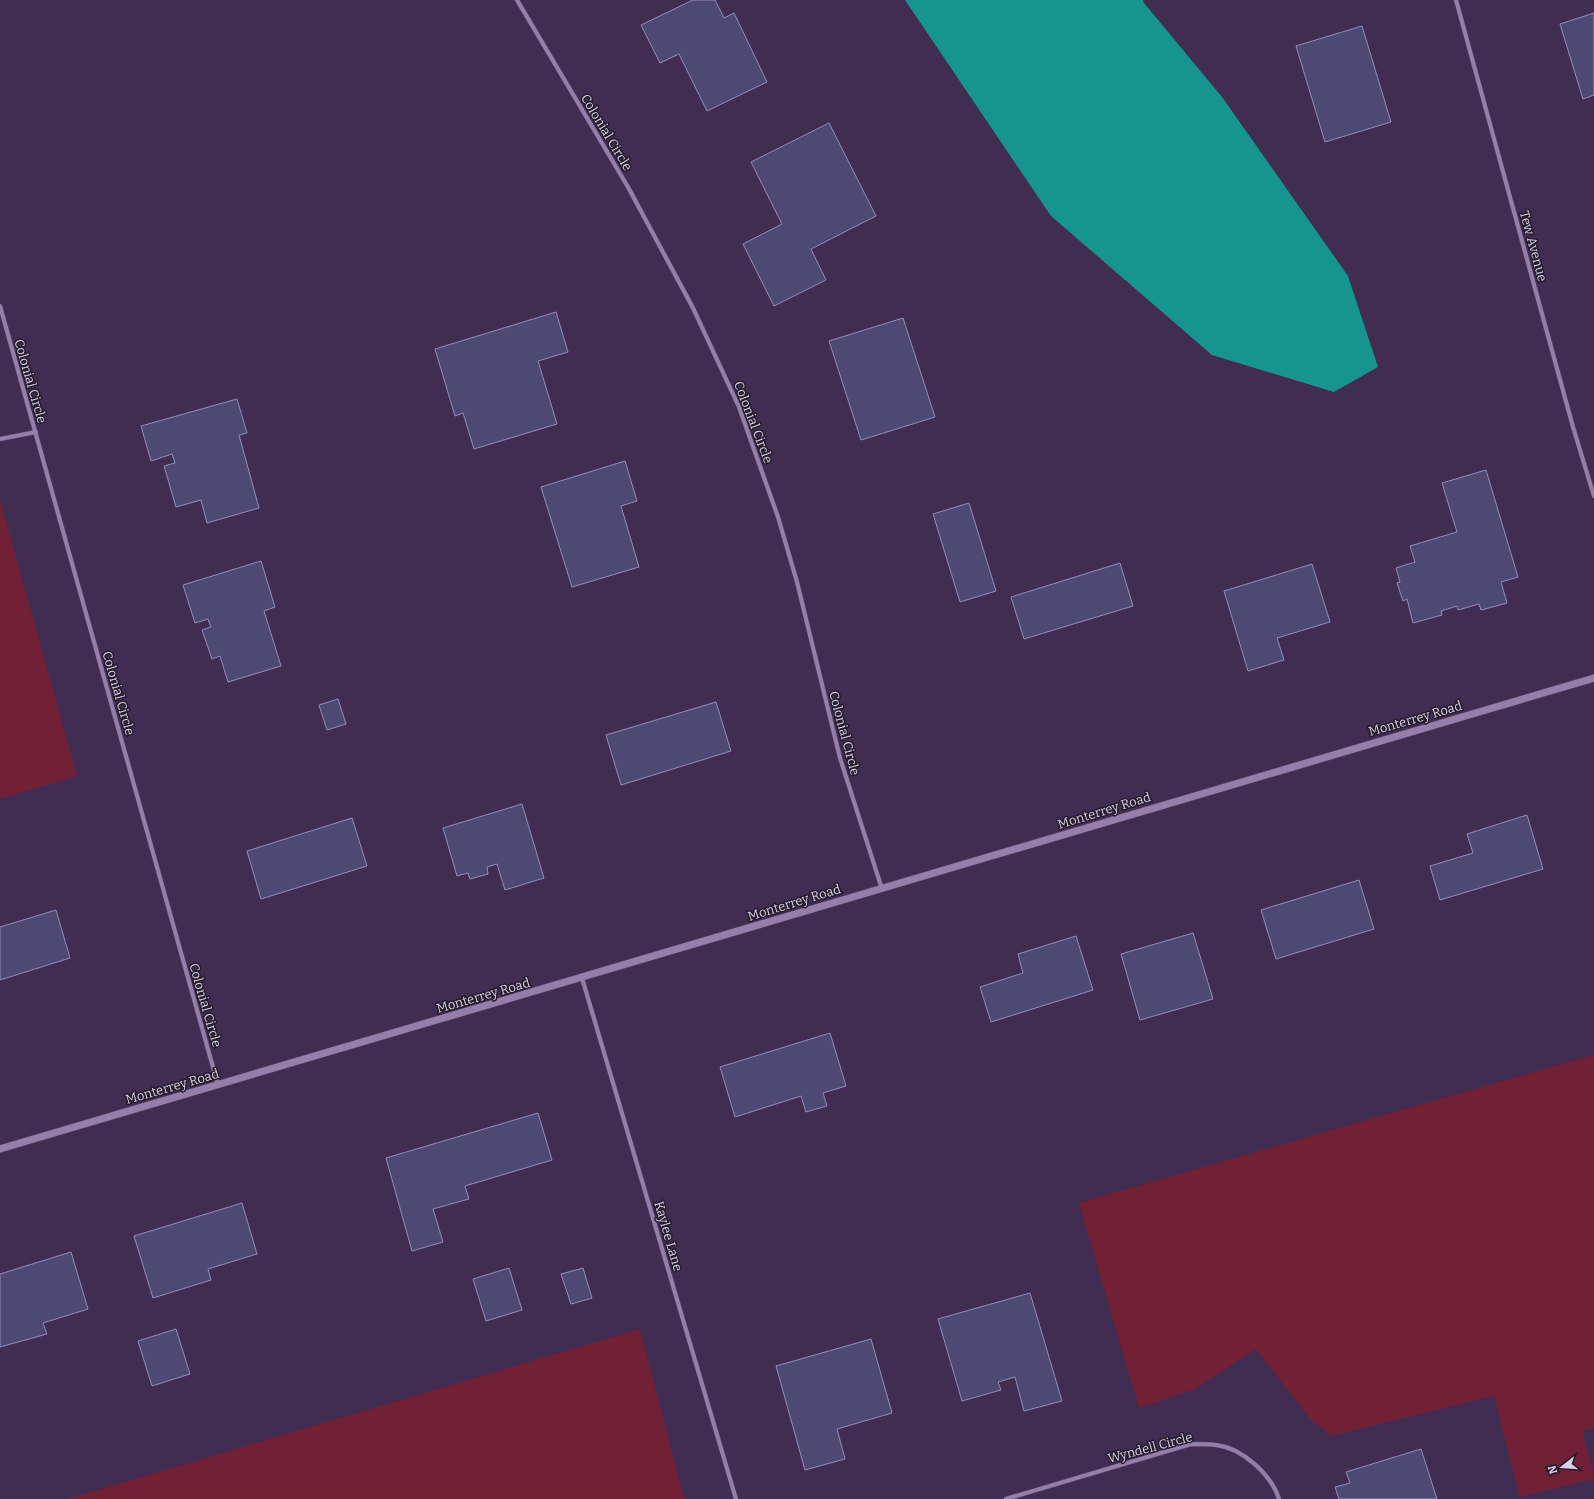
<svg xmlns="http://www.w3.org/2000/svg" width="1594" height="1499" font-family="Bitter,serif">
<rect width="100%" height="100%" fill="#422d52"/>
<g fill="#722035">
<polygon points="0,500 77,776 0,799"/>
<polygon points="1594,1055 1594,1428 1582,1431 1594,1474 1594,1479 1520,1497 1494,1396 1331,1436 1312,1421 1256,1349 1195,1389 1139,1408 1079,1203"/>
<polygon points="640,1329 684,1499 68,1499 637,1330"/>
</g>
<polygon fill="#16958e" points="905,0 1143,0 1144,3 1222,97 1348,276 1378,367 1334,392 1212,355 1051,216"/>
<g fill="#4e4973" stroke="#928ebd">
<polygon points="693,0 715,0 724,18 734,13 767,82 707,111 679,54 660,63 641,25"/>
<polygon points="1594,13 1594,95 1583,99 1560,24"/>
<polygon points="1362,26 1391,122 1325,142 1296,46"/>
<polygon points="829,123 876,216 811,249 826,280 774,306 743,244 782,224 751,162"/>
<polygon points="556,312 568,352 538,361 557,424 474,449 463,413 455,416 435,349"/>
<polygon points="903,318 935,417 861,440 829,341"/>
<polygon points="237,399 247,433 239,435 259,508 207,523 201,500 176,507 164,466 175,463 172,454 151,461 141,426"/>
<polygon points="625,461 637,501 621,506 639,567 572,587 541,487"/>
<polygon points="1486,470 1518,577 1501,582 1507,603 1481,610 1479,604 1458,610 1457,606 1441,611 1442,615 1413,623 1407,599 1403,601 1397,583 1400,582 1396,568 1415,562 1410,546 1457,532 1442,483"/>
<polygon points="969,503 996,591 960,602 933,514"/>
<polygon points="261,561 275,607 264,611 281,666 228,682 220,656 212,659 202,630 211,627 208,619 195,623 183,585"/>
<polygon points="1120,563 1133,606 1024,639 1011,597"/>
<polygon points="1312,564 1330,622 1277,638 1284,660 1248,671 1224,591"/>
<polygon points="338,699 346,724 327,730 319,705"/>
<polygon points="716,702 731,751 621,785 606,735"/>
<polygon points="522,804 544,878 505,890 497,864 487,867 488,874 470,879 468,873 457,876 443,828"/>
<polygon points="1527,815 1543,869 1440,900 1430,866 1473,853 1467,834"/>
<polygon points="352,818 367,866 261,899 247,851"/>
<polygon points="1359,880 1374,929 1276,959 1261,910"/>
<polygon points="56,910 70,958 0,980 0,927"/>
<polygon points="1193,933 1213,999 1140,1020 1121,954"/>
<polygon points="1076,936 1093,990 991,1022 980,987 1023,973 1018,954"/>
<polygon points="830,1033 846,1086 823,1093 827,1106 806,1112 801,1096 735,1117 720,1067"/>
<polygon points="538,1113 552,1160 465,1186 469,1199 433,1209 443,1242 412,1251 386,1158"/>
<polygon points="242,1203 257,1254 208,1269 211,1280 153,1298 134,1236"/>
<polygon points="71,1252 88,1309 43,1323 47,1334 0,1347 0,1274"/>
<polygon points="509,1268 522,1310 486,1321 473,1279"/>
<polygon points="583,1268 592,1298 571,1304 561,1274"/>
<polygon points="1030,1293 1062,1401 1024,1411 1015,1377 998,1382 1001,1390 962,1401 938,1319"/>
<polygon points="176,1329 190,1374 152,1386 138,1341"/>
<polygon points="871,1339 892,1413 837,1429 845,1459 805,1470 776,1366"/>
<polygon points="1421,1449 1437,1499 1339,1499 1335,1487 1350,1483 1346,1472"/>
</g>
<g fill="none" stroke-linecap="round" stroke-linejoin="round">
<g stroke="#5a4968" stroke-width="5">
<g id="minor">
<polyline points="517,0 628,187 693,308 739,407 778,517 797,582 840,758 882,889"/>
<polyline points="1456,0 1573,427 1594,496"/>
<polyline points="0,306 218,1085"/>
<polyline points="0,439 36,432"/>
<polyline points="582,978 736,1499"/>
<path d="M1006,1499L1191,1444C1199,1444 1208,1444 1216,1445C1242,1448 1271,1474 1279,1499"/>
</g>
</g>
<g stroke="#5a4968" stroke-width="8">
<polyline id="tertiary" points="0,1149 1594,678"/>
</g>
<use href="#minor" stroke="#957ea9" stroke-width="4"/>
<use href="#tertiary" stroke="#957ea9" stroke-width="7"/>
</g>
<g text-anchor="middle" stroke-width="3" stroke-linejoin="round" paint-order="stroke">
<g font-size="13" fill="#dcd0e7" stroke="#241a2b">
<text transform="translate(607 132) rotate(59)" y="5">Colonial Circle</text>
<text transform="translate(1534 246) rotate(75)" y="5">Tew Avenue</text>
<text transform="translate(31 381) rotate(74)" y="5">Colonial Circle</text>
<text transform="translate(754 422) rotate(69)" y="5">Colonial Circle</text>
<text transform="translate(119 693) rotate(74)" y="5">Colonial Circle</text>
<text transform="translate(1415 718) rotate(-16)" y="5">Monterrey Road</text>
<text transform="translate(845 733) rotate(75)" y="5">Colonial Circle</text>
<text transform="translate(1104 810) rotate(-17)" y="5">Monterrey Road</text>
<text transform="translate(794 902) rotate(-17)" y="5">Monterrey Road</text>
<text transform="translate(483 995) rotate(-16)" y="5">Monterrey Road</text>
<text transform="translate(206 1005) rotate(74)" y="5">Colonial Circle</text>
<text transform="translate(172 1086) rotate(-16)" y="5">Monterrey Road</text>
<text transform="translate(669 1236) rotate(74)" y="5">Kaylee Lane</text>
<text transform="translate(1150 1447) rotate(-15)" y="5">Wyndell Circle</text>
</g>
</g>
<g transform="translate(1562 1467) rotate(253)" stroke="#241a2b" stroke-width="3" paint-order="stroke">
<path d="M0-3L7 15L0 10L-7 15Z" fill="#dcd0e7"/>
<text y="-6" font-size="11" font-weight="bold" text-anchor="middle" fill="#dcd0e7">N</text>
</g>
</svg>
